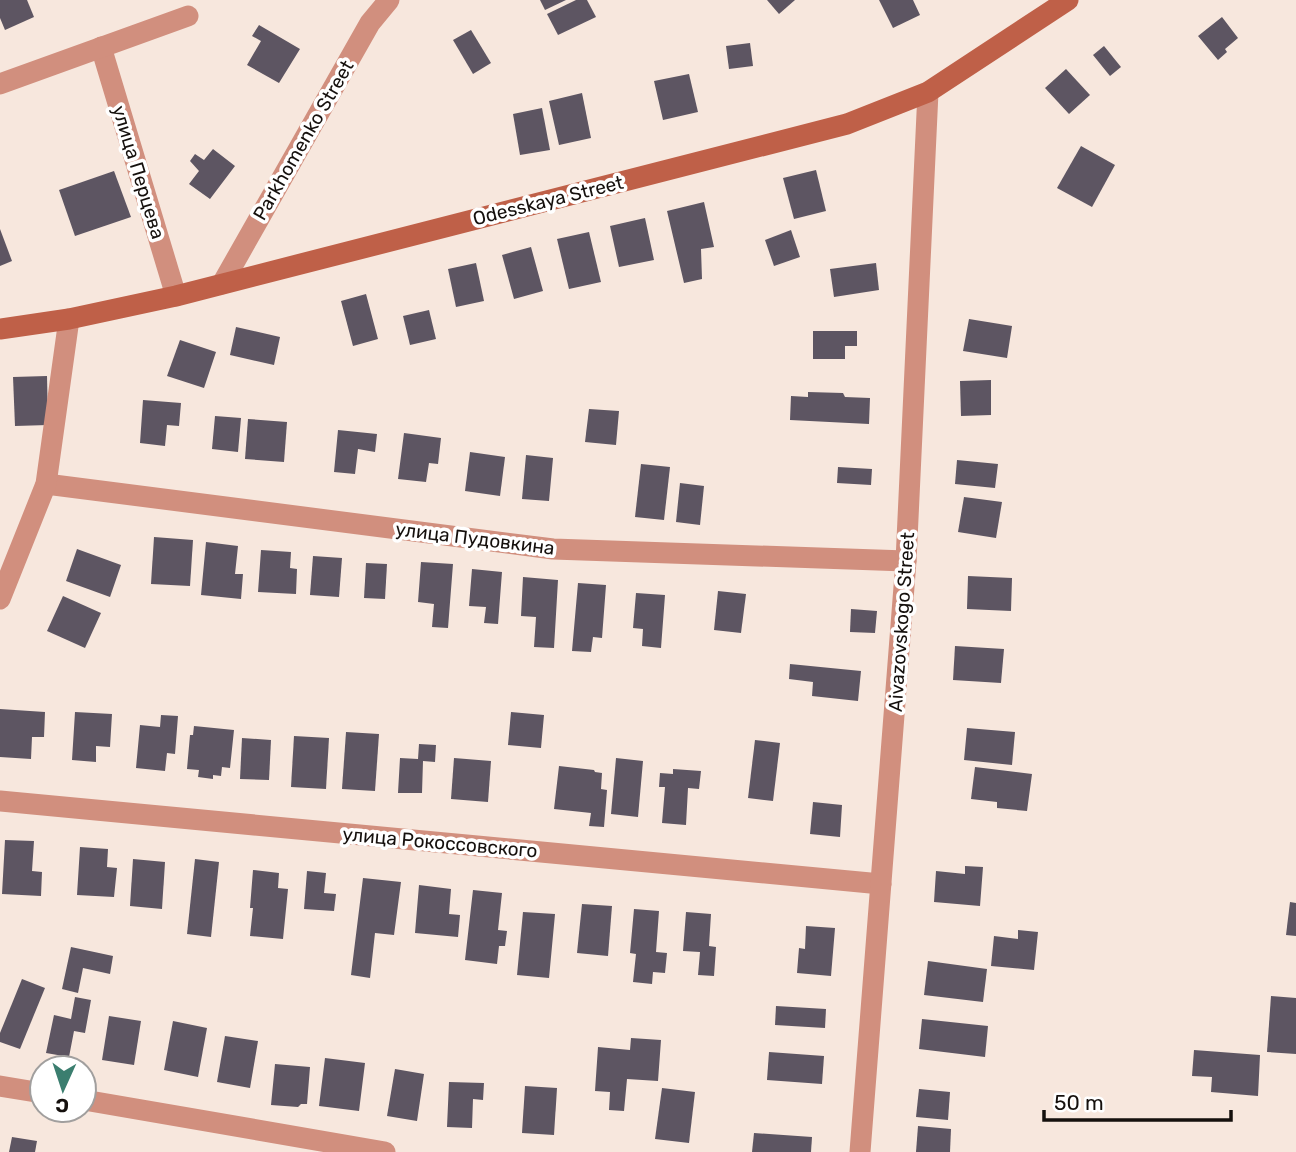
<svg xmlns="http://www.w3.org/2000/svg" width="1296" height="1152" font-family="Rubik,sans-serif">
<rect width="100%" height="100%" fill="#f7e7dd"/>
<g fill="#5d5562">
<polygon points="0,0 27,0 34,17 5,30 0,18"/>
<polygon points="540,0 566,0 545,10"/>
<polygon points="576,0 587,0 596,17 558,35 547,14"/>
<polygon points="767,0 795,0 779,14"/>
<polygon points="879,0 913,0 920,15 893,28"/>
<polygon points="1222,17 1238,38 1225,49 1227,52 1218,60 1198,36"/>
<polygon points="259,25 300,49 279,83 247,65 261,41 252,36"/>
<polygon points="471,30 491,63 473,74 453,40"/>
<polygon points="750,43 753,66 729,69 726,46"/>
<polygon points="1104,46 1121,67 1110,76 1093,55"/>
<polygon points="1066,69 1090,95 1069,114 1045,88"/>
<polygon points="689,74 698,112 663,120 654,81"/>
<polygon points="582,93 591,138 559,145 549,101"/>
<polygon points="542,108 550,150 520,155 513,114"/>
<polygon points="1081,146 1115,165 1092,207 1057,188"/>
<polygon points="213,149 235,166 210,199 189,184 199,171 190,161 195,154 204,160"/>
<polygon points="816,170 826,211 794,219 783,178"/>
<polygon points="114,171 131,217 75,236 59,190"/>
<polygon points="704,202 714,247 701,249 702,279 684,283 667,211"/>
<polygon points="645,218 654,260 619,267 610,226"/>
<polygon points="0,229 12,261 0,266"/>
<polygon points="791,230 800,257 774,266 765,240"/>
<polygon points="589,232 601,282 569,289 557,239"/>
<polygon points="531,247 543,291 514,299 502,255"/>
<polygon points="476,263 484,301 456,307 448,269"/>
<polygon points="876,263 879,290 834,297 830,269"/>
<polygon points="366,294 378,339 353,346 341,301"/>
<polygon points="429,310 436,339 410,345 403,316"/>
<polygon points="969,319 1012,326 1007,358 963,351"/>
<polygon points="236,327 280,337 274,365 230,355"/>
<polygon points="813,331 857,331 857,346 845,346 845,359 813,359"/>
<polygon points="180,340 216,352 204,388 167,376"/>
<polygon points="47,376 48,425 15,426 13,377"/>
<polygon points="991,380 991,415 961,416 960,381"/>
<polygon points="808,392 843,393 845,397 870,398 869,424 790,420 791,396 808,397"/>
<polygon points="143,400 181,403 179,426 167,425 165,446 140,443"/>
<polygon points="589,409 619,411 616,445 585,442"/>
<polygon points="215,416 241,418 238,452 212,449"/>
<polygon points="248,419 287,422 284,462 245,459"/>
<polygon points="338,430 377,434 375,452 358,449 355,474 334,472"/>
<polygon points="404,433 441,438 438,464 429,463 426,482 398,479"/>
<polygon points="470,452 505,457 500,496 465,491"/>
<polygon points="526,455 553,458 549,501 522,499"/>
<polygon points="957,460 998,464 995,488 955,484"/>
<polygon points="641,464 670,467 664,520 635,517"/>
<polygon points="838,467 872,469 871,485 837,483"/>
<polygon points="680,483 704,486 700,525 676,522"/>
<polygon points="964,497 1002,502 996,538 958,532"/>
<polygon points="154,537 193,540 190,586 151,584"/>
<polygon points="206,542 238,546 235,574 243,574 241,599 201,595"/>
<polygon points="77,549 121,565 110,597 66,581"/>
<polygon points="261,550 291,552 290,568 297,569 296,594 258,592"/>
<polygon points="313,556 342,558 339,597 310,595"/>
<polygon points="421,562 453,564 448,628 432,627 434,604 418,602"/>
<polygon points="366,563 387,564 385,599 364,598"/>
<polygon points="472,569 502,572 498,624 484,623 486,607 469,606"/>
<polygon points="968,576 1012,578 1011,611 967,609"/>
<polygon points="523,577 558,580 554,648 534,647 536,617 521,616"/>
<polygon points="578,583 606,585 602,638 593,637 591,652 572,651"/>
<polygon points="718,591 746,594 741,633 714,630"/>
<polygon points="636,593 665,595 661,648 642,646 643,629 633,628"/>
<polygon points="63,596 101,613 85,648 47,631"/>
<polygon points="851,609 877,611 875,633 850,632"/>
<polygon points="955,646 1004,649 1001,683 953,680"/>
<polygon points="790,664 861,671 858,701 812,696 813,682 789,679"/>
<polygon points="0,709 45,712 44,737 32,737 31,759 0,757"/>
<polygon points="75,712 112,714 110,747 96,746 96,762 72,760"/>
<polygon points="511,712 544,715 541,748 508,745"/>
<polygon points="161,715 178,716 175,754 167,753 165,771 136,768 140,725 160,727"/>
<polygon points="194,726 234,730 230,768 222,767 221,776 213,775 213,779 198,777 199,770 187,769 190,735 193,735"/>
<polygon points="967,728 1015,732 1012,765 964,760"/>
<polygon points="346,732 379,734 375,791 342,789"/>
<polygon points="294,736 329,738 326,789 291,787"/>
<polygon points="242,738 271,740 269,780 240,779"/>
<polygon points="755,740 780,743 773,801 748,798"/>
<polygon points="419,744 436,745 435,762 423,761 422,793 398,793 400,758 418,759"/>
<polygon points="454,758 491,761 488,802 451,799"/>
<polygon points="616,758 643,761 638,817 611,814"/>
<polygon points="559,766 594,770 595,772 602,773 601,789 607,790 604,827 589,826 591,813 554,809"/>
<polygon points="975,767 1032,774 1027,811 997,808 997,802 971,799"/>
<polygon points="673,769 701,771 699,789 688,788 686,825 662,823 665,787 659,787 660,773 673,774"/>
<polygon points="813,802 842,805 840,837 810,834"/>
<polygon points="5,840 34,841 32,871 42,872 41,896 2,894"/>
<polygon points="80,847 108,849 107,867 117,868 114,897 77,895"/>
<polygon points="133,859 165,862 162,909 130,906"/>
<polygon points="195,859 219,862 211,937 187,934"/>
<polygon points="965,866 983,867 980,906 934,902 936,871 965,874"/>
<polygon points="253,870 279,873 278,888 288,889 283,939 250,936 253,908 250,908"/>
<polygon points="307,871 326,873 324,893 336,894 334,911 304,909"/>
<polygon points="363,878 401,882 394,935 375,933 370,978 351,975"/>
<polygon points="419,885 451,889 449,914 460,915 458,937 415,933"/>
<polygon points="473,890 502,893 498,930 507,931 505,946 499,946 497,964 465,960"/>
<polygon points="1290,902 1296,903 1296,936 1286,935"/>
<polygon points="582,904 612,906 608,956 577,953"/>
<polygon points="634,909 659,911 656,952 667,953 665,973 653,972 652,984 633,982 636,954 630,953"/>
<polygon points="523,912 555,914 549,978 517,975"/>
<polygon points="686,912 711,914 709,946 716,947 714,976 698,975 700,952 683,951"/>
<polygon points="806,926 835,928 831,976 797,973 799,948 805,949"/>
<polygon points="1018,930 1038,932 1034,970 991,966 994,936 1018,939"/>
<polygon points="71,947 113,956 110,974 83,968 78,993 62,989"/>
<polygon points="928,961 987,969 983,1002 924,995"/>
<polygon points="22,979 45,988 20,1049 0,1042 0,1033"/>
<polygon points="1271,996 1296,998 1296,1054 1267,1052"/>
<polygon points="75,997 91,1000 85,1033 74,1031 69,1057 46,1053 54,1015 71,1019"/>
<polygon points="776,1006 826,1009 825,1028 775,1025"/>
<polygon points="109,1016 141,1021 134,1065 102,1060"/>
<polygon points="922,1019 988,1026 985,1057 919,1049"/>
<polygon points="173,1021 207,1028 198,1077 164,1070"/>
<polygon points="225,1036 258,1041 250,1088 217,1082"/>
<polygon points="631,1038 661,1040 658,1081 627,1079 624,1111 609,1110 610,1092 595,1091 598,1047 630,1050"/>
<polygon points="1194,1050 1260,1055 1258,1096 1211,1092 1212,1077 1192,1076"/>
<polygon points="769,1052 824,1056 822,1084 767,1080"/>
<polygon points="325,1058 365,1063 359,1111 319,1106"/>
<polygon points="275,1064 310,1067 307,1104 301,1104 298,1107 271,1105"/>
<polygon points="395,1069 424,1074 417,1121 387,1116"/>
<polygon points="449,1082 484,1083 483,1100 473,1099 472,1128 447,1127"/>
<polygon points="525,1086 557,1088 554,1135 522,1133"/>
<polygon points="662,1088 695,1092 689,1143 655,1139"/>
<polygon points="919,1089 950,1092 948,1120 916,1117"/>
<polygon points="918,1126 951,1129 950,1152 916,1152"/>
<polygon points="754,1133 812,1137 811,1152 752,1152"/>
<polygon points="12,1137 37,1141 35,1152 9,1152"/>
</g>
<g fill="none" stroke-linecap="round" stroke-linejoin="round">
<g stroke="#d18f7e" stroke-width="21">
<polyline points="101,47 176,296"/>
<polyline points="0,84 188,16"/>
<polyline points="222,284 370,23 389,0"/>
<polyline points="46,484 553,549 906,561"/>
<polyline points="0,599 46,484 69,319"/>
<polyline points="0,801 881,884"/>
<polyline points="0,1086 42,1093"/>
<polyline points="84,1100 385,1152"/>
<polyline points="860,1152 906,561 928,92"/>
</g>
<polyline stroke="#bf6048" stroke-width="21" points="0,329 69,319 176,296 847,124 928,92 1068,0"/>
</g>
<g text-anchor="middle" stroke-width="7" stroke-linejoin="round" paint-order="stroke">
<g font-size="19" fill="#15100d" stroke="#fff">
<text transform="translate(303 140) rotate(-60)" y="7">Parkhomenko Street</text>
<text transform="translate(139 172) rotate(73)" y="7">улица Перцева</text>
<text transform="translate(548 200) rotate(-14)" y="7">Odesskaya Street</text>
<text transform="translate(475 538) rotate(7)" y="7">улица Пудовкина</text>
<text transform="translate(901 622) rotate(-86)" y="7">Aivazovskogo Street</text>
<text transform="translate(440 842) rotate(5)" y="7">улица Рокоссовского</text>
</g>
</g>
<g transform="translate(63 1089) rotate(183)"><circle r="33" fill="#ffffff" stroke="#a19f9e" stroke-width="2"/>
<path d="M0-5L12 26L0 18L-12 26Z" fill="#3b7e6f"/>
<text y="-10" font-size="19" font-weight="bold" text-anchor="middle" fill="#15100d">С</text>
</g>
<path d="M1044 1110v10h187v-10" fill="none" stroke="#15100d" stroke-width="3.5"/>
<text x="1054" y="1110" font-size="21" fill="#15100d" stroke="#ffffff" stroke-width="5" paint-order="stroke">50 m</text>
</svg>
